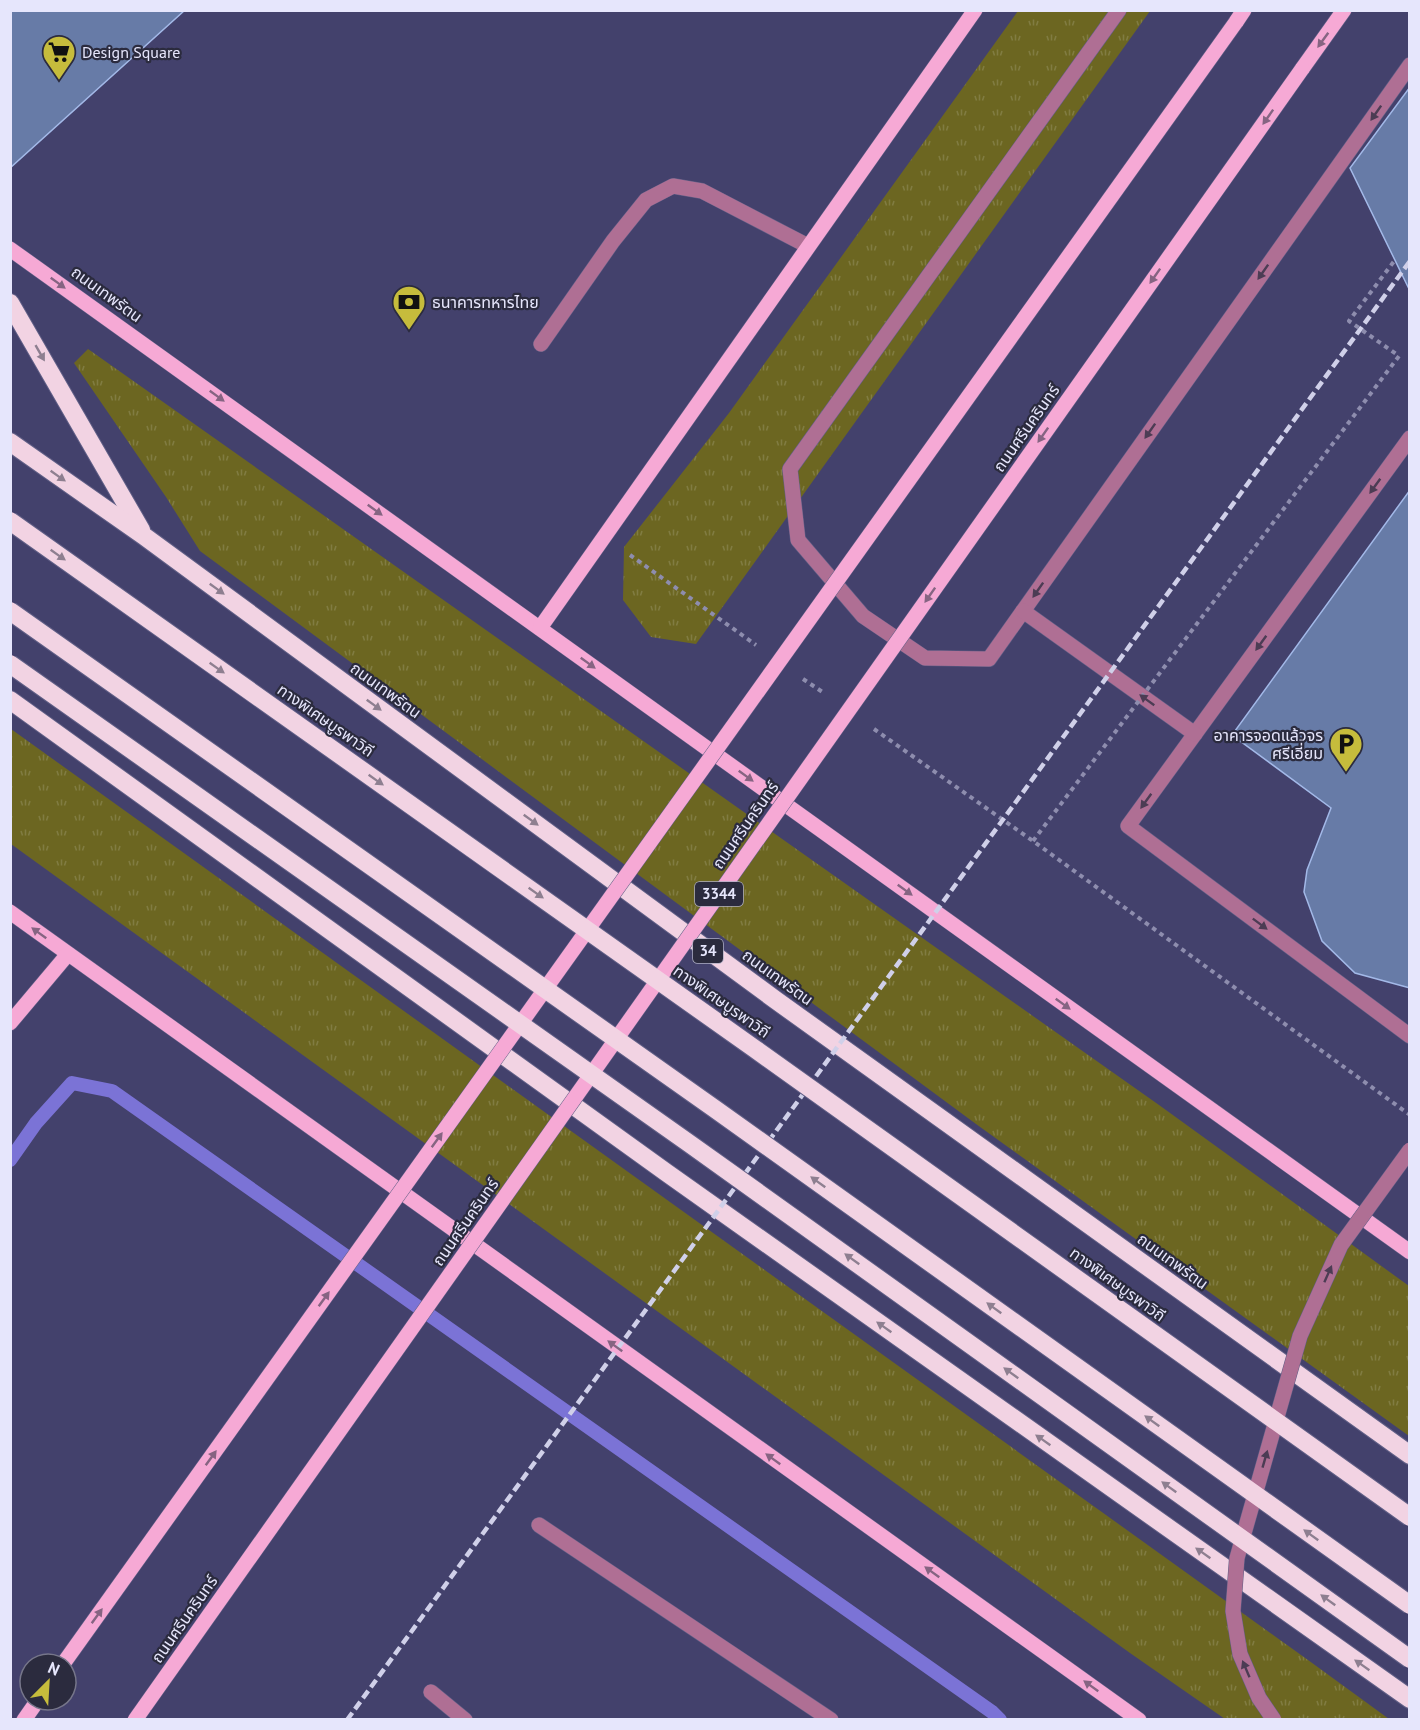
<svg xmlns="http://www.w3.org/2000/svg" width="1420" height="1730" font-family="'PT Sans','Noto Sans Thai',sans-serif">
<defs>
<pattern id="grass-tufts" width="24" height="20" patternUnits="userSpaceOnUse" patternTransform="scale(1.5)"><rect width="24" height="20" fill="#6c6621"/><path d="M3 7l-1-3M5 7V3M7 7l1-3M15 17l-1-3M17 17v-4M19 17l1-3" fill="none" stroke="#817c42"/></pattern>
</defs>
<rect width="100%" height="100%" fill="#43416c"/>
<g fill="url(#grass-tufts)">
<polygon points="1018,11 1150,11 696,644 651,637 623,600 624,547 729,413"/>
<polygon points="88,349 1159,1105 1409,1286 1409,1436 976,1124 200,551 166,497 74,363"/>
<polygon points="11,729 1308,1660 1389,1719 1225,1719 1130,1653 11,844"/>
</g>
<g fill="none" stroke-linecap="round" stroke-linejoin="round">
<polyline stroke="#7b73d6" stroke-width="14" points="10,1160 36,1123 72,1083 112,1091 992,1712 1000,1720"/>
</g>
<g fill="#677ba7" stroke="#a3b9e8" stroke-width="1.5">
<polygon points="10,10 185,10 10,168"/>
<polygon points="1410,87 1410,291 1350,168"/>
<polygon points="1410,490 1410,988 1355,973 1322,941 1304,892 1307,870 1331,808 1232,735"/>
</g>
<g fill="none" stroke-linecap="round" stroke-linejoin="round">
<g stroke="#605f86" stroke-width="16">
<g id="minor">
<polyline points="1119,10 790,469 798,540 863,616 925,658 989,659 1410,65"/>
<polyline points="541,344 613,241 646,200 673,186 702,191 808,246"/>
<polyline points="1410,438 1128,826 1410,1036"/>
<polyline points="1023,611 1195,734"/>
<polyline points="539,1525 831,1720"/>
<polyline points="431,1692 465,1720"/>
</g>
</g>
<g stroke="#605f86" stroke-width="16">
<g id="major">
<polyline points="1236,22 1244,10"/>
<polyline points="1302,69 1344,10"/>
<polyline points="10,249 1410,1252"/>
<polyline points="540,628 975,10"/>
<polyline points="10,912 1139,1720"/>
<polyline points="10,1023 68,954"/>
<polyline points="24,1720 38,1700"/>
</g>
</g>
<g stroke="#605f86" stroke-width="20">
<g id="highway">
<polyline points="10,303 141,530"/>
<polyline points="10,442 144,536 777,1001 1410,1455"/>
<polyline points="10,700 667,1173 1410,1699"/>
</g>
</g>
<g stroke="#8e8dae" stroke-width="4" stroke-dasharray="4.5 4.5" stroke-linecap="butt">
<polyline points="630,555 756,645"/>
<polyline points="803,679 824,693"/>
<polyline points="874,729 1033,841 1410,1115"/>
</g>
<use href="#minor" stroke="#af6f94" stroke-width="15"/>
<use href="#major" stroke="#f6a9d5" stroke-width="15"/>
<use href="#highway" stroke="#f2d3e3" stroke-width="18"/>
<polyline stroke="#d0d0e9" stroke-width="4.5" stroke-dasharray="9 4.5" stroke-linecap="butt" points="347,1720 1410,261"/>
<g stroke="#605f86" stroke-width="16" stroke-linecap="butt">
<polyline id="minor-bridge" points="1274,1720 1259,1698 1240,1654 1233,1611 1237,1558 1300,1336 1341,1245 1410,1150"/>
</g>
<g stroke="#605f86" stroke-width="16" stroke-linecap="butt">
<g id="major-bridge">
<polyline points="63,1664 1236,22"/>
<polyline points="135,1720 1302,69"/>
</g>
</g>
<g stroke="#605f86" stroke-width="20" stroke-linecap="butt">
<g id="highway-bridge">
<polyline points="10,521 755,1049 1410,1517"/>
<polyline points="10,611 715,1109 1410,1605"/>
<polyline points="10,664 690,1144 1410,1659"/>
</g>
</g>
<polyline stroke="#8e8dae" stroke-width="4" stroke-dasharray="4.5 4.5" stroke-linecap="butt" points="1033,841 1399,356 1349,321 1395,260"/>
<use href="#minor-bridge" stroke="#af6f94" stroke-width="15"/>
<use href="#major-bridge" stroke="#f6a9d5" stroke-width="15"/>
<use href="#highway-bridge" stroke="#f2d3e3" stroke-width="18"/>
</g>
<defs><path id="oneway-solid" d="M-6-.8H1V-3.2L6.5 0L1 3.2V.8H-6Z" transform="scale(1.5)"/></defs>
<g fill="#866482">
<use href="#oneway-solid" transform="translate(1323 40) rotate(126)"/>
<use href="#oneway-solid" transform="translate(1268 117) rotate(125)"/>
<use href="#oneway-solid" transform="translate(1155 276) rotate(125)"/>
<use href="#oneway-solid" transform="translate(58 283) rotate(36)"/>
<use href="#oneway-solid" transform="translate(217 396) rotate(36)"/>
<use href="#oneway-solid" transform="translate(1043 435) rotate(125)"/>
<use href="#oneway-solid" transform="translate(375 510) rotate(36)"/>
<use href="#oneway-solid" transform="translate(930 595) rotate(125)"/>
<use href="#oneway-solid" transform="translate(588 663) rotate(36)"/>
<use href="#oneway-solid" transform="translate(746 776) rotate(36)"/>
<use href="#oneway-solid" transform="translate(905 890) rotate(36)"/>
<use href="#oneway-solid" transform="translate(39 933) rotate(-144)"/>
<use href="#oneway-solid" transform="translate(1063 1004) rotate(36)"/>
<use href="#oneway-solid" transform="translate(437 1140) rotate(-54)"/>
<use href="#oneway-solid" transform="translate(324 1299) rotate(-54)"/>
<use href="#oneway-solid" transform="translate(615 1346) rotate(-144)"/>
<use href="#oneway-solid" transform="translate(211 1458) rotate(-54)"/>
<use href="#oneway-solid" transform="translate(773 1459) rotate(-144)"/>
<use href="#oneway-solid" transform="translate(932 1572) rotate(-144)"/>
<use href="#oneway-solid" transform="translate(97 1616) rotate(-54)"/>
<use href="#oneway-solid" transform="translate(1091 1686) rotate(-144)"/>
</g>
<g fill="#4c3c54">
<use href="#oneway-solid" transform="translate(1376 113) rotate(125)"/>
<use href="#oneway-solid" transform="translate(1263 272) rotate(125)"/>
<use href="#oneway-solid" transform="translate(1150 431) rotate(125)"/>
<use href="#oneway-solid" transform="translate(1375 486) rotate(126)"/>
<use href="#oneway-solid" transform="translate(1038 590) rotate(125)"/>
<use href="#oneway-solid" transform="translate(1261 643) rotate(126)"/>
<use href="#oneway-solid" transform="translate(1147 700) rotate(-144)"/>
<use href="#oneway-solid" transform="translate(1146 801) rotate(126)"/>
<use href="#oneway-solid" transform="translate(1260 924) rotate(37)"/>
<use href="#oneway-solid" transform="translate(1328 1274) rotate(-66)"/>
<use href="#oneway-solid" transform="translate(1265 1459) rotate(-74)"/>
<use href="#oneway-solid" transform="translate(1246 1669) rotate(-113)"/>
</g>
<g fill="#8e7f90">
<use href="#oneway-solid" transform="translate(40 353) rotate(60)"/>
<use href="#oneway-solid" transform="translate(58 476) rotate(35)"/>
<use href="#oneway-solid" transform="translate(58 555) rotate(35)"/>
<use href="#oneway-solid" transform="translate(217 589) rotate(36)"/>
<use href="#oneway-solid" transform="translate(217 668) rotate(35)"/>
<use href="#oneway-solid" transform="translate(374 705) rotate(36)"/>
<use href="#oneway-solid" transform="translate(376 780) rotate(35)"/>
<use href="#oneway-solid" transform="translate(531 820) rotate(36)"/>
<use href="#oneway-solid" transform="translate(536 893) rotate(35)"/>
<use href="#oneway-solid" transform="translate(818 1182) rotate(-144)"/>
<use href="#oneway-solid" transform="translate(852 1259) rotate(-144)"/>
<use href="#oneway-solid" transform="translate(994 1308) rotate(-144)"/>
<use href="#oneway-solid" transform="translate(884 1327) rotate(-145)"/>
<use href="#oneway-solid" transform="translate(1011 1373) rotate(-144)"/>
<use href="#oneway-solid" transform="translate(1152 1421) rotate(-144)"/>
<use href="#oneway-solid" transform="translate(1043 1440) rotate(-145)"/>
<use href="#oneway-solid" transform="translate(1169 1487) rotate(-144)"/>
<use href="#oneway-solid" transform="translate(1311 1535) rotate(-144)"/>
<use href="#oneway-solid" transform="translate(1203 1553) rotate(-145)"/>
<use href="#oneway-solid" transform="translate(1328 1600) rotate(-144)"/>
<use href="#oneway-solid" transform="translate(1362 1665) rotate(-145)"/>
</g>
<defs>
<g id="supermarket-pin" transform="scale(1.725)"><path d="M0 17L-7.5 6A9.5 9.5 0 1 1 7.5 6Z" fill="#c6bc3c" stroke="#2b2b3e"/><path d="M-6-5.5h2.5l.6 2H6L4.5 2H-2.5L-4.4-4H-6ZM-1.5 3.2a1.3 1.3 0 1 0 .1 0ZM3 3.2a1.3 1.3 0 1 0 .1 0Z" fill="#111"/></g>
<g id="bank-pin" transform="scale(1.725)"><path d="M0 17L-7.5 6A9.5 9.5 0 1 1 7.5 6Z" fill="#c6bc3c" stroke="#2b2b3e"/><path d="M-6-4H6V4H-6ZM0-2.3a2.3 2.3 0 1 0 0 4.6a2.3 2.3 0 1 0 0-4.6Z" fill="#111"/></g>
<g id="parking-pin" transform="scale(1.725)"><path d="M0 17L-7.5 6A9.5 9.5 0 1 1 7.5 6Z" fill="#c6bc3c" stroke="#2b2b3e"/><path d="M-3.5-5.5H1a3.5 3.5 0 0 1 0 7H-1V5.5H-3.5ZM-1-3.4V-.6H.8a1.4 1.4 0 0 0 0-2.8Z" fill="#111"/></g>
</defs>
<g fill-rule="evenodd">
<use href="#supermarket-pin" x="59" y="52"/>
<use href="#bank-pin" x="409" y="302"/>
<use href="#parking-pin" x="1346" y="744"/>
</g>
<g text-anchor="middle" stroke-width="4.5" stroke-linejoin="round" paint-order="stroke">
<g fill="#2b2b3e" stroke="#aeaec3" stroke-width="1.5">
<rect x="695" y="882" width="48" height="24" rx="4.5"/>
<rect x="693" y="939" width="30" height="24" rx="4.5"/>
</g>
<g font-size="15" font-weight="bold" fill="#e6e6fc">
<text x="719" y="899">3344</text>
<text x="708" y="956">34</text>
</g>
<g font-size="16" fill="#e6e6fc" stroke="#2b2b3e" text-anchor="start">
<text x="82" y="58">Design Square</text>
<text x="432" y="308">ธนาคารทหารไทย</text>
<text x="1323" y="741" text-anchor="end">อาคารจอดแล้วจร<tspan x="1323" dy="18">ศรีเอี่ยม</tspan></text>
</g>
<g font-size="16" fill="#e6e6fc" stroke="#2b2b3e">
<text transform="translate(107 294) rotate(36)" y="6">ถนนเทพรัตน</text>
<text transform="translate(1026 428) rotate(-55)" y="6">ถนนศรีนครินทร์</text>
<text transform="translate(386 690) rotate(36)" y="6">ถนนเทพรัตน</text>
<text transform="translate(326 720) rotate(35)" y="6">ทางพิเศษบูรพาวิถี</text>
<text transform="translate(745 825) rotate(-55)" y="6">ถนนศรีนครินทร์</text>
<text transform="translate(778 977) rotate(36)" y="6">ถนนเทพรัตน</text>
<text transform="translate(722 1001) rotate(35)" y="6">ทางพิเศษบูรพาวิถี</text>
<text transform="translate(465 1222) rotate(-55)" y="6">ถนนศรีนครินทร์</text>
<text transform="translate(1173 1261) rotate(36)" y="6">ถนนเทพรัตน</text>
<text transform="translate(1118 1284) rotate(36)" y="6">ทางพิเศษบูรพาวิถี</text>
<text transform="translate(184 1619) rotate(-55)" y="6">ถนนศรีนครินทร์</text>
</g>
</g>
<rect width="1420" height="1730" fill="none" stroke="#e6e6fc" stroke-width="24"/>
<g transform="translate(48 1682) rotate(24)"><circle r="28" fill="#2b2b3e" stroke="#76768a" stroke-width="1.5"/>
<path d="M0-4.5L10 22L0 15L-10 22Z" fill="#c6bc3c"/>
<text y="-9" font-size="16" font-weight="bold" text-anchor="middle" fill="#e6e6fc">N</text>
</g>
</svg>
